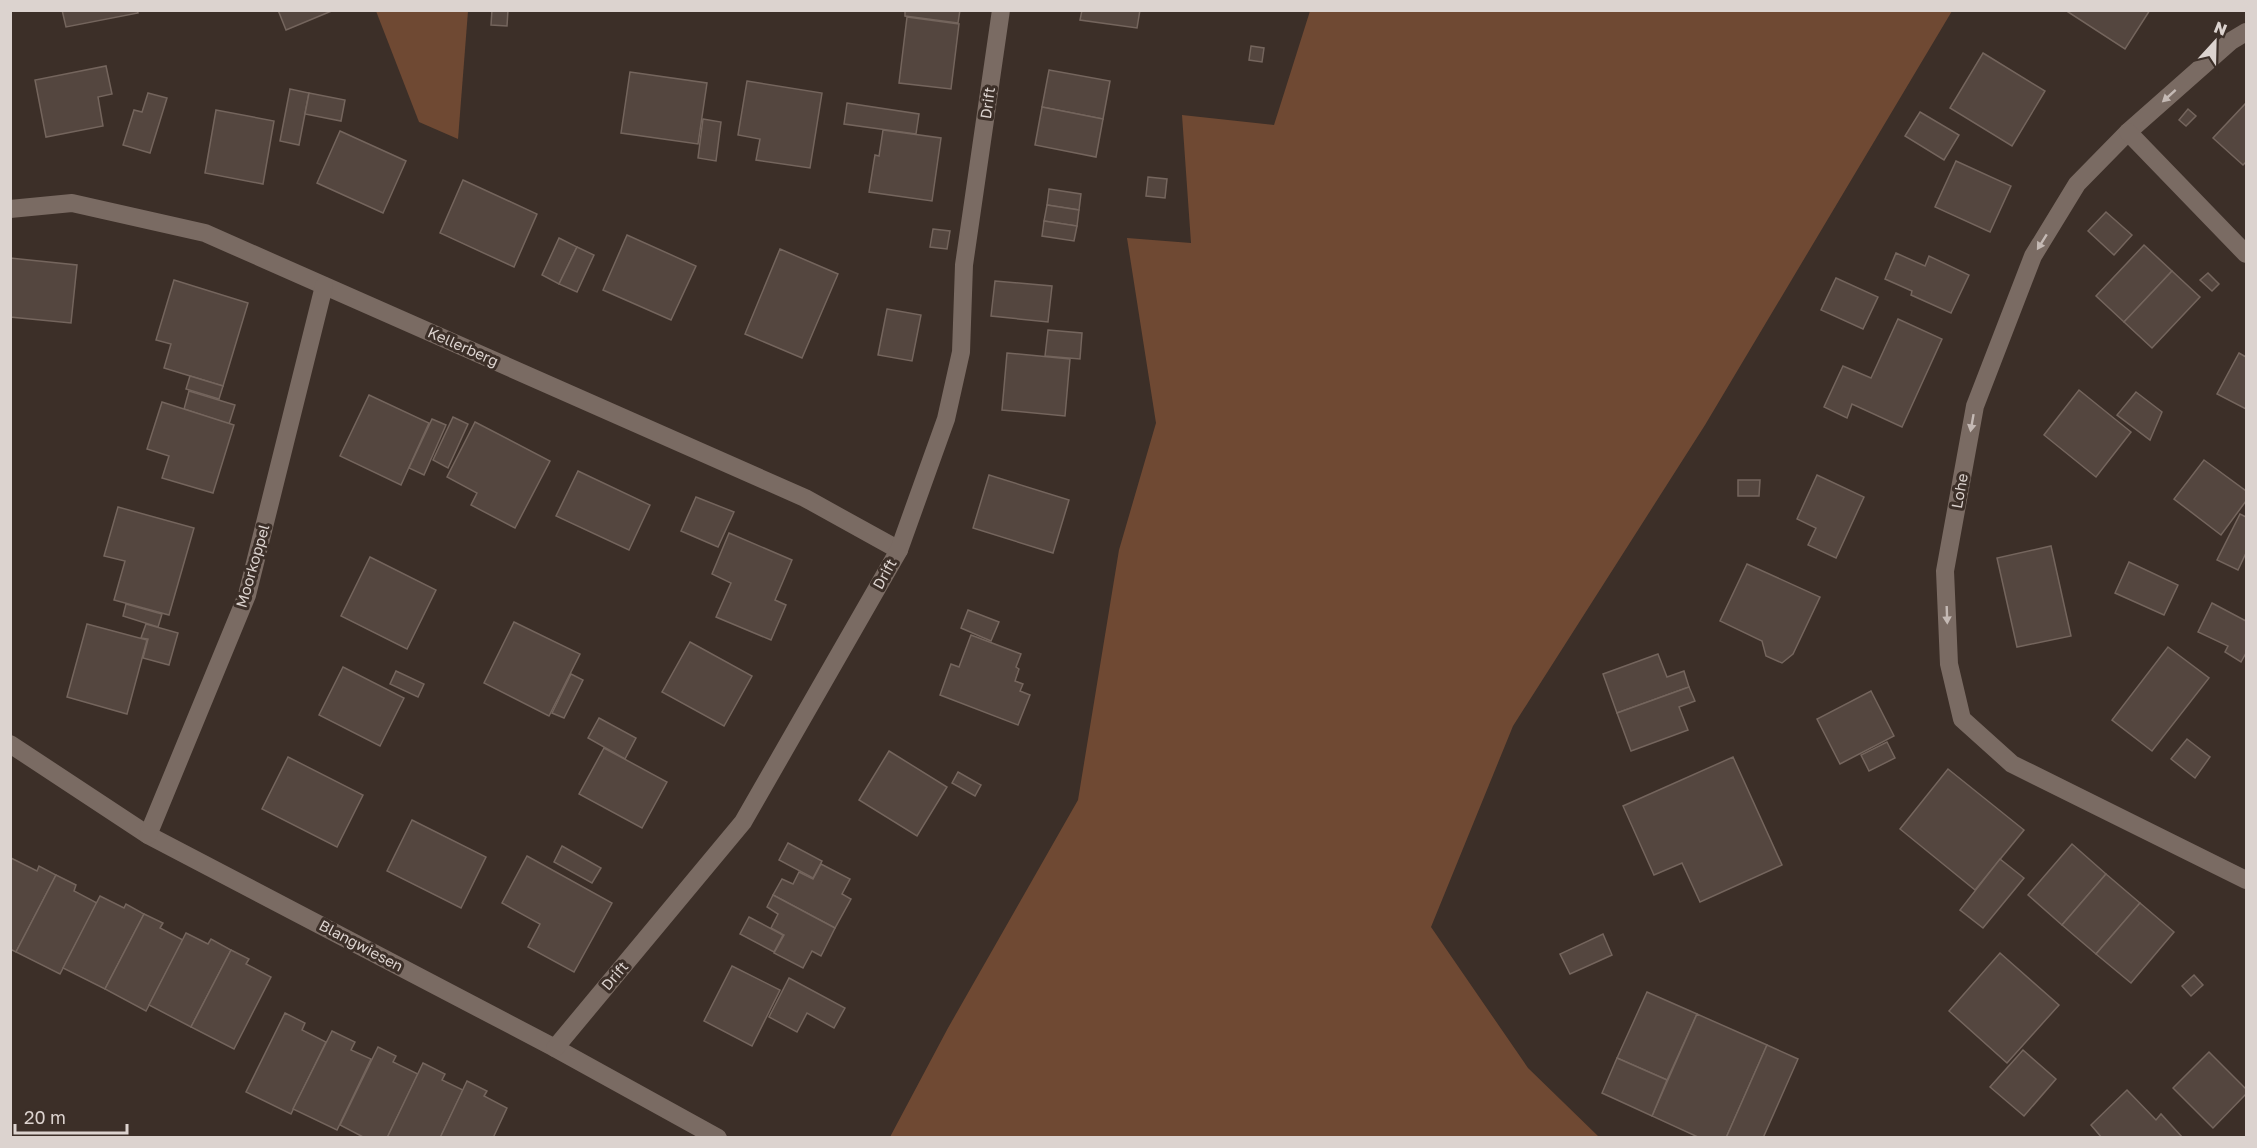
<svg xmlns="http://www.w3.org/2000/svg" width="2257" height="1148" font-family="'Golos Text',sans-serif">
<rect width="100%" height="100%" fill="#3c2f28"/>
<g fill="#6f4933">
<polygon points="376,11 468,11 458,139 419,122"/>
<polygon points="1310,11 1952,11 1705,425 1513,726 1431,927 1528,1068 1599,1137 890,1137 948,1028 1078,800 1119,550 1156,423 1127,238 1191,243 1182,115 1274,125"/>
</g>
<g fill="#54463f" stroke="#74655d" stroke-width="1.5">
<polygon points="62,10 137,10 138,13 66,27"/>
<polygon points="278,10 334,10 286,30"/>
<polygon points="492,10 508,10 507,26 491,25"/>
<polygon points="905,10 960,10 958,23 905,16"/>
<polygon points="1082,10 1140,10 1137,28 1080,20"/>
<polygon points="2065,10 2150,10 2125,49"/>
<polygon points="907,17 959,24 951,89 899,83"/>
<polygon points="1251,46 1264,48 1262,62 1249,60"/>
<polygon points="1983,53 2045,91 2012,146 1950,108"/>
<polygon points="106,66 112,94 98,97 103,126 46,137 35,80"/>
<polygon points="1049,70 1110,81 1103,119 1042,107"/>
<polygon points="630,72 707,83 698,144 621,133"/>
<polygon points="747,81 822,93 810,168 756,160 760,139 738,135"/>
<polygon points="290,89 309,93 299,145 280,141"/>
<polygon points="148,93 167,98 150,153 123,145 134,110 142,112"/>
<polygon points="309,93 345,100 341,121 305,114"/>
<polygon points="847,103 919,114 916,134 844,124"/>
<polygon points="2246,103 2246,162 2243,165 2213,138"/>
<polygon points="1042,107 1103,119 1096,157 1035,145"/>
<polygon points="2188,109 2196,116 2186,126 2179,120"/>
<polygon points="216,110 274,121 263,184 205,173"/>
<polygon points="1920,112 1959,135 1944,160 1905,136"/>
<polygon points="703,119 721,122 716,161 698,158"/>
<polygon points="883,130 941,138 932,201 869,192 875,155 879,156"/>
<polygon points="340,131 406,161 383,213 317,183"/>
<polygon points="1956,161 2011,186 1990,232 1935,207"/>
<polygon points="1148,177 1167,179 1165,198 1146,196"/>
<polygon points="463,180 537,214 514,267 440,233"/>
<polygon points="1049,189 1081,194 1079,210 1047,205"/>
<polygon points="1047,205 1079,210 1077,226 1044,221"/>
<polygon points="2106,212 2132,235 2114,255 2088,231"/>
<polygon points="1044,221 1077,226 1074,241 1042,236"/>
<polygon points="933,229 950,231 947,249 930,247"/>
<polygon points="627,235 696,266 671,320 603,290"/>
<polygon points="559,238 577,247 559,284 542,275"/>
<polygon points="2144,245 2172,271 2124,322 2096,296"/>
<polygon points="577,247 594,255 577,292 559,284"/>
<polygon points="780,249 838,274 802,358 745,334"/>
<polygon points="1896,253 1925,266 1929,256 1969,275 1951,313 1911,295 1912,291 1885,279"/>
<polygon points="10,258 77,265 71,323 10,317"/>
<polygon points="2172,271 2200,297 2152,348 2124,322"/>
<polygon points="2208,273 2219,284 2212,291 2200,280"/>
<polygon points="1836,278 1878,297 1863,329 1821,310"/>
<polygon points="174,280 248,303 223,386 164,368 171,344 156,340"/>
<polygon points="995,281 1052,286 1048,322 991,316"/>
<polygon points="887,309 921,315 912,361 878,355"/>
<polygon points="1898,319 1942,339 1902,427 1852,404 1847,418 1824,407 1843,366 1871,378"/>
<polygon points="1048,330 1082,333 1080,359 1045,356"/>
<polygon points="1007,353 1070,359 1065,416 1002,410"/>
<polygon points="2239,353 2246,357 2246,409 2217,394"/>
<polygon points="190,376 223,386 219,399 186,389"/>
<polygon points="2079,390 2131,432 2096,477 2044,435"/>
<polygon points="189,391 235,405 229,424 184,409"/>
<polygon points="2136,392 2162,412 2150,440 2117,415"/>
<polygon points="369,395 429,423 401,485 340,456"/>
<polygon points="162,402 234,425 213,493 162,478 169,456 147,449"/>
<polygon points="453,417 468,424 448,468 433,460"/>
<polygon points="432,419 446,425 424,475 409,468"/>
<polygon points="475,422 550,461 515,528 471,505 477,493 447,477"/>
<polygon points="2204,460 2246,491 2246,501 2221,535 2174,499"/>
<polygon points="578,471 650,505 629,550 556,516"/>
<polygon points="989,475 1069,500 1053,553 973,528"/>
<polygon points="1817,475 1864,497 1836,558 1808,545 1816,528 1797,519"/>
<polygon points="1738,480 1760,480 1759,496 1738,496"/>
<polygon points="696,497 734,512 718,547 681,531"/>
<polygon points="118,507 194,528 169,615 114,600 125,561 104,556"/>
<polygon points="2240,514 2246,517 2246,553 2238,570 2217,560"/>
<polygon points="729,533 792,560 775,600 786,605 771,640 716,617 731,583 712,574"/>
<polygon points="2051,546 2071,636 2017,647 1997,558"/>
<polygon points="370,557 436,590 407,649 341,616"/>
<polygon points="2129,562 2178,585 2164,615 2115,593"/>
<polygon points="1747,564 1820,597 1793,654 1782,663 1766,656 1762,641 1720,621"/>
<polygon points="2212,603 2246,621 2246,653 2241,662 2225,652 2228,646 2198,632"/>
<polygon points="126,604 162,614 158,627 123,616"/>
<polygon points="968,610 999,622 991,641 961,628"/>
<polygon points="514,622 580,654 549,716 484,683"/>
<polygon points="87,624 147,640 127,714 67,697"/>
<polygon points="146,624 178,633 169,665 143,658 148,639 141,638"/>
<polygon points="971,635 1021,654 1016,667 1019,669 1015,681 1023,684 1020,691 1030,695 1018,725 940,695 951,664 959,667"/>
<polygon points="690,642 752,676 724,726 662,692"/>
<polygon points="2168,647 2209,678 2152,751 2112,720"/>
<polygon points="1658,654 1667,677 1684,671 1689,687 1617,713 1603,674"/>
<polygon points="343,667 404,698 380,746 319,715"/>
<polygon points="396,671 424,684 418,697 390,684"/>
<polygon points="571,674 583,680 564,718 552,713"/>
<polygon points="1689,687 1695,701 1679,707 1688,730 1631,751 1617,713"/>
<polygon points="1871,691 1894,736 1840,764 1817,719"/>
<polygon points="599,718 636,738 625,759 588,738"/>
<polygon points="2187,739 2210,757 2195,778 2171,759"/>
<polygon points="1887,742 1895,758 1869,771 1861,755"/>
<polygon points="604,748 667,782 642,828 579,794"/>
<polygon points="889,751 947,787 917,836 859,800"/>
<polygon points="288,757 363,795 337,847 262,809"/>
<polygon points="1733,757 1782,865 1700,902 1682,863 1654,875 1623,806"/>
<polygon points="1948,769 2024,830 1975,890 1900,829"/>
<polygon points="958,772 981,785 975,796 952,783"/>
<polygon points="412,820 486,857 461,908 387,871"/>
<polygon points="788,843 822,861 813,878 779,860"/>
<polygon points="2072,844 2106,874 2062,925 2028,895"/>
<polygon points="562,846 601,868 592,883 554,862"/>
<polygon points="527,856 612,903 574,972 528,947 540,924 502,903"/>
<polygon points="11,858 37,871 39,866 56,875 16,952 10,949"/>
<polygon points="2000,859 2024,878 1983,928 1960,910"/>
<polygon points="821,864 850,879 842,894 851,899 835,928 773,895 782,879 793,884 799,872 813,879"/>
<polygon points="2106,874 2140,903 2096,954 2062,925"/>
<polygon points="56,875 76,885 74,891 97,903 60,974 16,952"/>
<polygon points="773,895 835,928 821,956 812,951 803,968 774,953 784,935 771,928 778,914 767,907"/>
<polygon points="100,896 124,908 126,904 144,914 105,989 63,968"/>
<polygon points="2140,903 2174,932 2131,983 2096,954"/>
<polygon points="144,914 163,923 160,928 183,940 146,1011 105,989"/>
<polygon points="749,917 783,935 774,952 740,934"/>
<polygon points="186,933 208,944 211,939 231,950 191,1027 149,1005"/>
<polygon points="1603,934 1612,955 1570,974 1560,954"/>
<polygon points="231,950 249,959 246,964 271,977 234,1049 191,1027"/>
<polygon points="2000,953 2059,1005 2007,1063 1949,1011"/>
<polygon points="732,966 780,990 752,1046 704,1021"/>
<polygon points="2194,975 2203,985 2191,996 2182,986"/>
<polygon points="789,978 845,1008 834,1028 807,1013 797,1032 769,1017"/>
<polygon points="1647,992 1697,1014 1667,1080 1617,1058"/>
<polygon points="285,1013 305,1023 302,1030 326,1042 291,1114 246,1092"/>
<polygon points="1697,1014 1767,1045 1726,1138 1700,1138 1652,1116"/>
<polygon points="332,1031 355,1042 351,1050 371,1059 337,1130 293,1109"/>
<polygon points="1767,1045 1798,1059 1763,1138 1726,1138"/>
<polygon points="378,1047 396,1056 393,1062 418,1074 387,1138 365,1138 340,1125"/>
<polygon points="2023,1050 2056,1079 2024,1116 1990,1087"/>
<polygon points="2209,1052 2246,1089 2246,1094 2213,1128 2173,1088"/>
<polygon points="1617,1058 1667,1080 1652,1116 1602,1093"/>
<polygon points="423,1063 445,1074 442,1080 463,1090 440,1138 387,1138"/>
<polygon points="467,1081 487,1091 484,1096 507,1108 493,1138 440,1138"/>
<polygon points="2127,1090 2156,1120 2161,1114 2183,1138 2102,1138 2091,1125"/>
</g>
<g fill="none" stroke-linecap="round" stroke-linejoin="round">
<g stroke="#7a6b63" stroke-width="18">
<polyline points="2246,32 2231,41 2128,132 2077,184 2033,256 1975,406 1945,571 1949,664 1962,719 2012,764 2246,880"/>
<polyline points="2128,132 2246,254"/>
<polyline points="10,209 72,203 205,233 805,498 899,550"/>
<polyline points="10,744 148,835 555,1048 718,1138"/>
<polyline points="148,835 247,595 324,286"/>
<polyline points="555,1048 743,822 899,550 946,419 961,352 964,265 1001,10"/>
</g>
</g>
<defs><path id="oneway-solid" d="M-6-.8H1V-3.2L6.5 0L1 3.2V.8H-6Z" transform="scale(1.5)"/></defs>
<g fill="#c4b9b4">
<use href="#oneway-solid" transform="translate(2169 96) rotate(138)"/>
<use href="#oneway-solid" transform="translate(2042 242) rotate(122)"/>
<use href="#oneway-solid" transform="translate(1972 423) rotate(100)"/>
<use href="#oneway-solid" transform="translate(1947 615) rotate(88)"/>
</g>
<g text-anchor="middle" stroke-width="6" stroke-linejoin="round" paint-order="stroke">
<g font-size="15" fill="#dcd3cf" stroke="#3c2f28">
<text transform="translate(988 103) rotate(-82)" y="5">Drift</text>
<text transform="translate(463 347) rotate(24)" y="5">Kellerberg</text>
<text transform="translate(1960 491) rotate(-80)" y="5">Lohe</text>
<text transform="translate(253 566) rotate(-74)" y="5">Moorkoppel</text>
<text transform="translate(885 574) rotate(-61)" y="5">Drift</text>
<text transform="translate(361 946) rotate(28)" y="5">Blangwiesen</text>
<text transform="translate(615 976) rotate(-50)" y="5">Drift</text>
</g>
</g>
<rect width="2257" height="1148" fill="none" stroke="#dcd3cf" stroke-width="24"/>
<g transform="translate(2215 42) rotate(22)" stroke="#3c2f28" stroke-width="4.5" paint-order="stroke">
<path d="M0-4.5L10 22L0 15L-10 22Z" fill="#dcd3cf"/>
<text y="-9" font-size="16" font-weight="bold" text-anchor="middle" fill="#dcd3cf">N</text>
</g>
<path d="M15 1124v9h112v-9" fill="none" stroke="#dcd3cf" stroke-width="3"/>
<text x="24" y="1124" font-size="18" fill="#dcd3cf" stroke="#3c2f28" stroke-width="4.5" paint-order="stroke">20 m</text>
</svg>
